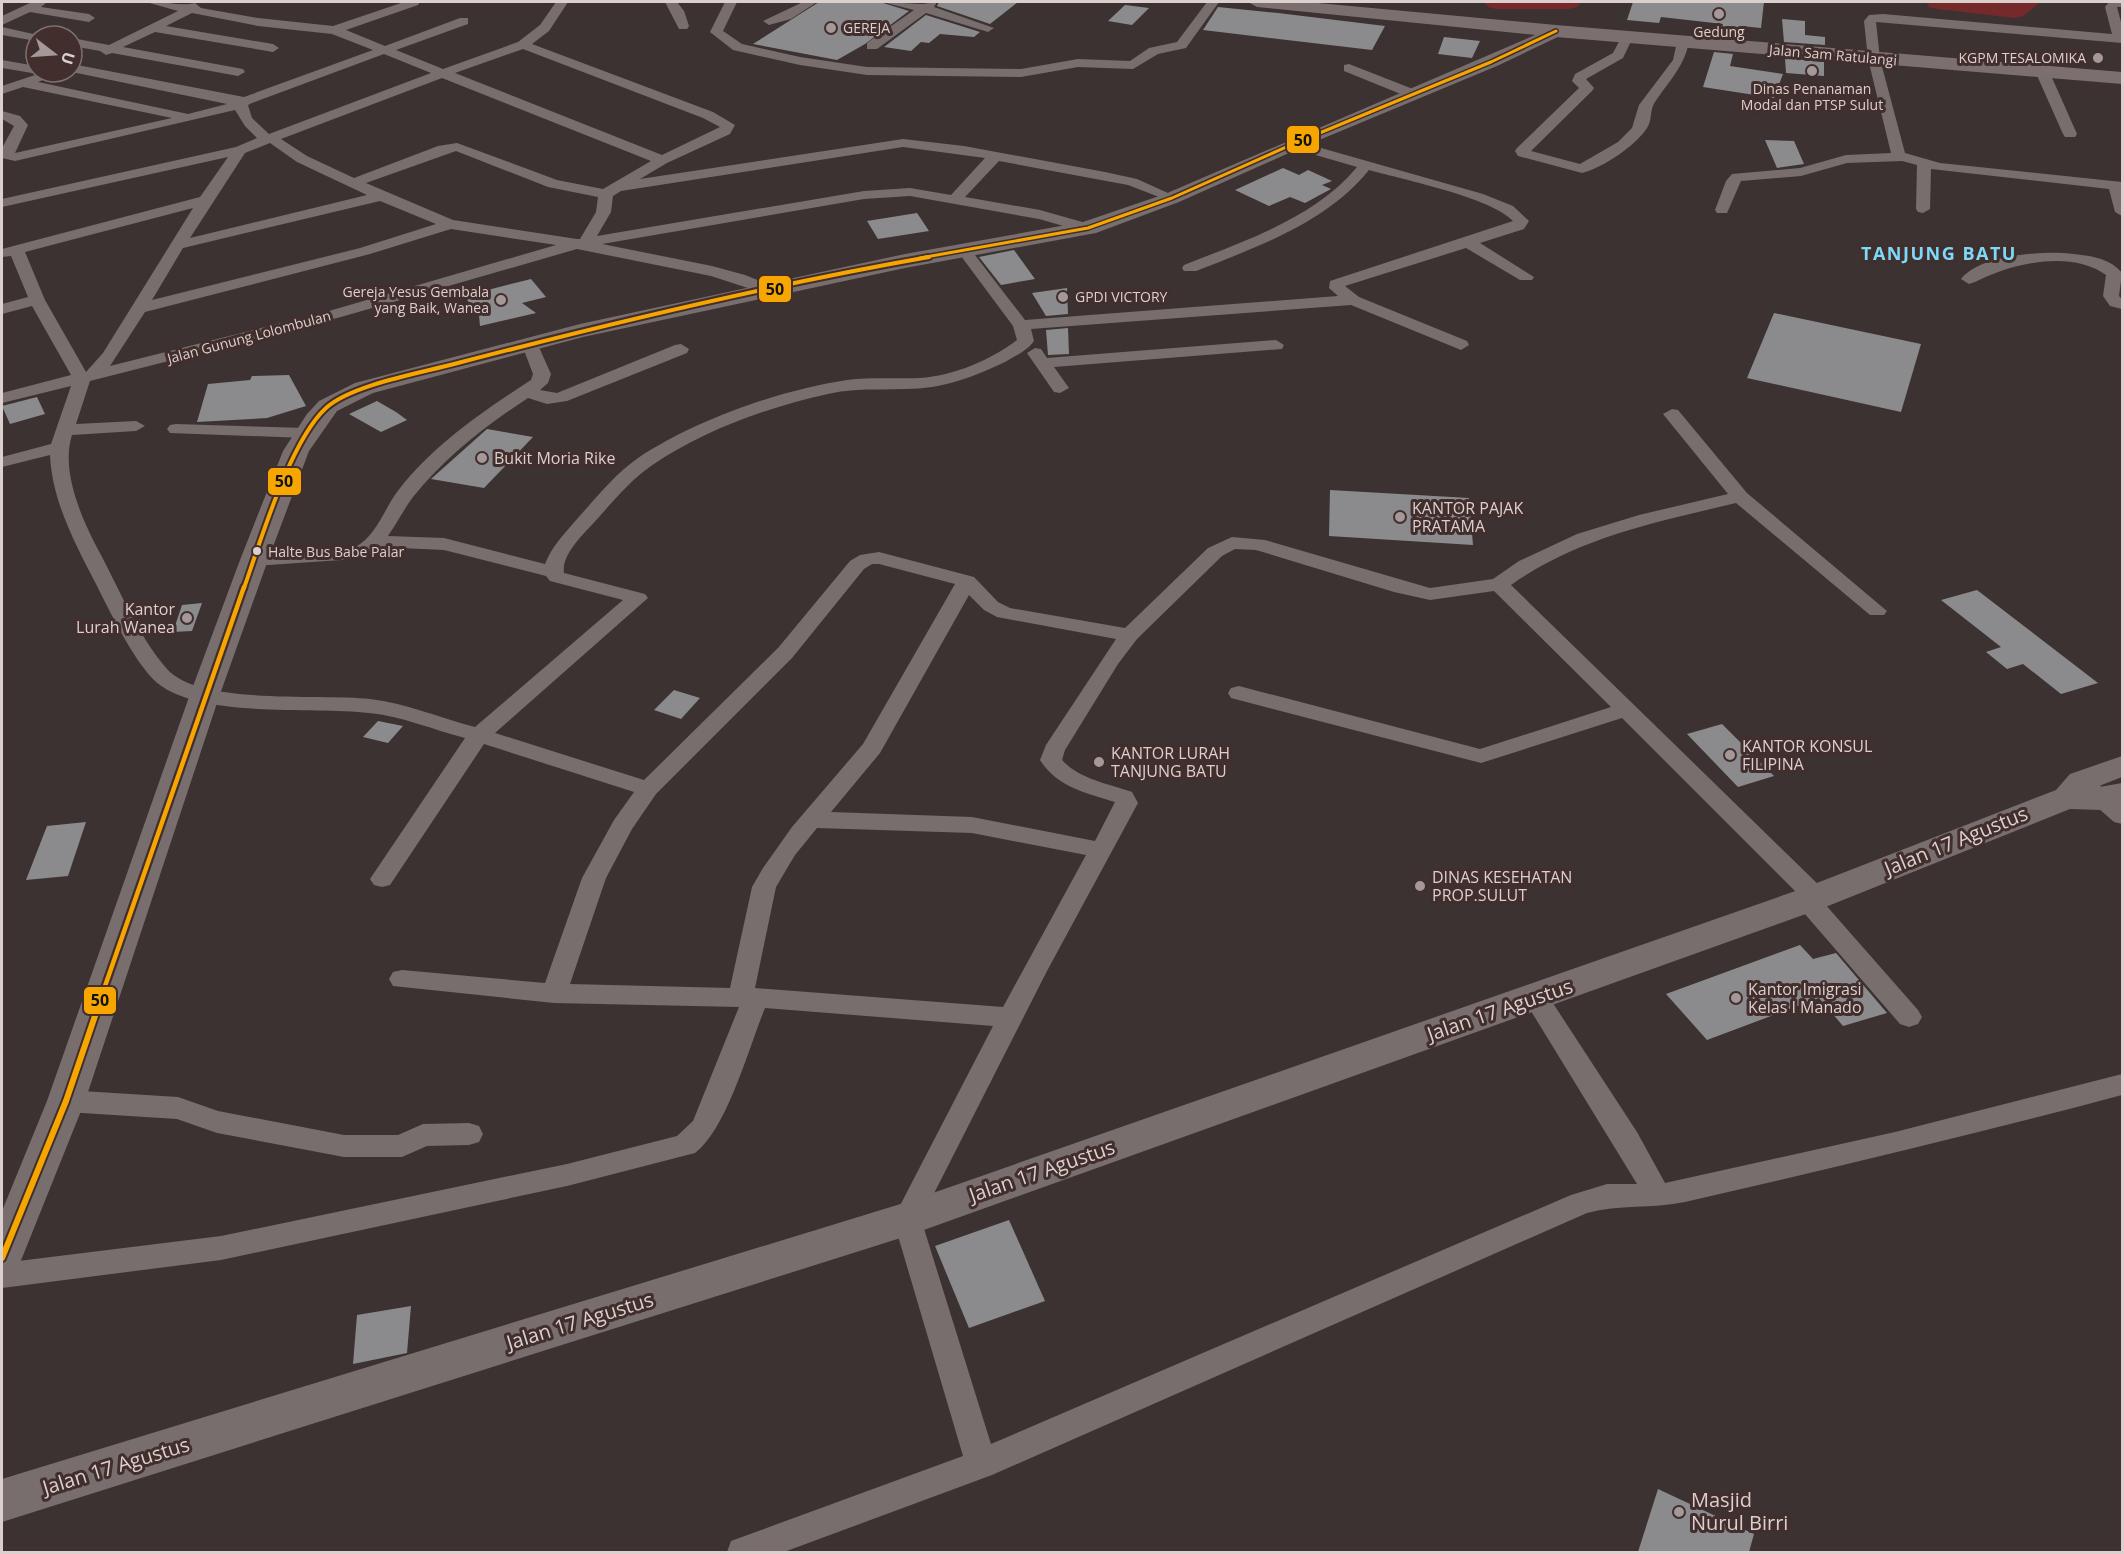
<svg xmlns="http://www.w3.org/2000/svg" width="2124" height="1554" font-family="'Open Sans',sans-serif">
<rect width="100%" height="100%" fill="#3c3232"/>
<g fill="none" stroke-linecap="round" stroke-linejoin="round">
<g fill="#76292b" fill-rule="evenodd">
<polygon points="1484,2 1581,2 1577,7 1569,9 1496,9 1488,7"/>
<polygon points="1926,2 2041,2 2023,16 2015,18 1937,9 1929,7"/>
</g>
</g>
<g fill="#8b8b8d">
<polygon points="819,2 880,2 909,11 865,44 837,60 753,44"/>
<polygon points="939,2 1018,2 990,24 937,6"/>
<polygon points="1633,2 1764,2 1761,28 1741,26 1738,38 1719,36 1723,24 1661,17 1659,23 1627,20"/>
<polygon points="1125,5 1149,8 1132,25 1108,21"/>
<polygon points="1218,7 1278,13 1385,26 1372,50 1203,30"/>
<polygon points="926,15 980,32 974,37 940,34 929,43 921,42 911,51 884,47"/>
<polygon points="1782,19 1805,21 1805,35 1825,37 1825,45 1784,42"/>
<polygon points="1444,37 1480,41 1472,58 1438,54"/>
<polygon points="1714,52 1733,54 1730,66 1783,74 1774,98 1703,87"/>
<polygon points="1785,58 1824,62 1824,76 1786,73"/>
<polygon points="1765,140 1794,141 1804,164 1777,168"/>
<polygon points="1283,168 1299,175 1308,170 1332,181 1322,185 1331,189 1305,203 1290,197 1269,206 1235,190"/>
<polygon points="917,213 929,231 878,239 867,221"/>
<polygon points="1014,250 1035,279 1001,285 979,257"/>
<polygon points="531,279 546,297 522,303 536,313 480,326 479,315 464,296"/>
<polygon points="1067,288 1068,314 1046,316 1032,293"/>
<polygon points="1774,313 1921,344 1901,412 1747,378"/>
<polygon points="1068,328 1069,354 1048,355 1046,330"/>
<polygon points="289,375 306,406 267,418 197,422 208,384 250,380 252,376"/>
<polygon points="37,397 45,414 10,424 2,406"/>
<polygon points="377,401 396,412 407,420 381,432 349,414"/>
<polygon points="487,429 533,437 484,488 431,479"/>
<polygon points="1330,490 1469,498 1473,545 1329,536"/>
<polygon points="1977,590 2098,683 2061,694 2023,664 2007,669 1986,652 2001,647 1941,600"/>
<polygon points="202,603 192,631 173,632 182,605"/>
<polygon points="674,690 700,698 681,719 654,710"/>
<polygon points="378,721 403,726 388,743 363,737"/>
<polygon points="1722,724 1774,776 1738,787 1687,734"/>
<polygon points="86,822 68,876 26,880 47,826"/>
<polygon points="1800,945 1813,959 1836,953 1887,1013 1843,1026 1819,998 1707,1040 1666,994"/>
<polygon points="1009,1220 1045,1301 969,1328 935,1246"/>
<polygon points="411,1306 407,1353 353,1364 357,1315"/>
<polygon points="1658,1489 1754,1534 1749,1552 1638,1552"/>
</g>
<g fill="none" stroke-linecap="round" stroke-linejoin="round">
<g fill="#786e6e" fill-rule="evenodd">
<polygon points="32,2 47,2 41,7 89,14 95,18 89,22 30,12 2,25 2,16"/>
<path d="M146,2C162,0 180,7 195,3L201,8L258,18L333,26L404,2H420L418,5L346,30L385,46L460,18H468V24L396,50L443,69L518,42L540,25L556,2H568L549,31L532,44L713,112L735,125L730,134L667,163L640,179L903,139L964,146L1105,172L1137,179L1179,198L1172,202L1128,185L999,161L965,197L1040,210L1093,225L1096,228L1093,231L1088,233L1039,219L910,196L864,199L602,244L712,266L745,275L775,287L777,290L769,295L711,276L577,249L341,317L90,381L76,424L136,421L145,426L136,431L72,435C60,472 83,522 101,555C121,593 139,637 167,669C200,706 320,693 370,699C405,703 441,718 475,727L623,600L550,581L546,576L444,550L379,547L370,554L356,559L254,566L244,560L254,554C274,553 341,553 355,547C375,538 385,508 397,492C433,445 482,412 531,380L533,374L522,345L524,341H536L538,345L551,374L548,383L540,390L557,393L675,345L681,344L689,349L687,353L567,401L547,404L528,398C485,426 445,457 413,497C404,509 397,523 388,536L444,538L545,564C552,546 565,533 577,519C596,498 615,474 638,458C695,420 780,390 847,380C871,377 896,379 920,378C953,376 991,360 1017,340L1013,326L958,252L955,249L958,246H968L1025,320L1338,296L1329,288L1330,281L1513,221C1490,197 1404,180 1369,170C1326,223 1257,247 1196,271H1184L1182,268L1184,265C1244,241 1315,218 1357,167L1288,147L1286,144L1293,140L1483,194L1513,206L1529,221L1524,229L1480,243L1534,277L1532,280H1520L1466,248L1345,286L1359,297L1467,341L1469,345L1461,350L1351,305L1031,329L1034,341C1027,351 1015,356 1005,362C982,373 957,383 932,387C897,392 862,386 828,394C768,407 702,431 651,466C631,480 615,499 599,517C587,531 561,553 564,573L645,594L648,598L495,733L644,780L778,648L850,561L860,555L879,552L974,577L998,602L1010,608L1125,628L1208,548L1232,537L1265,540L1430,588L1493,579L1519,561L1577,534L1639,515L1728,494L1663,414L1672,409L1678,410L1747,493L1887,611L1884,615H1870L1736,503C1657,522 1579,537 1511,585L1825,891L1828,897L1824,903L1918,1010L1922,1017L1918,1024L1909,1027L1900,1024L1798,906L1795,900L1798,894L1622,718L1481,763L1231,698L1228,693L1231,688L1239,686L1480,749L1611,707L1494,591L1430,600L1394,592L1256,550L1235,549L1222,556L1137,639L1118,664L1065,750L1062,760C1079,779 1109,784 1132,792L1138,803L1047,971L921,1219L991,1444L1571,1195L1607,1184H1637L1523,998L1527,991L1536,988L1545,991L1637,1132L1665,1183L1895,1132L2122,1074V1095C1977,1134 1832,1168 1685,1202C1652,1209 1619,1204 1587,1213L992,1475L784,1552H727L731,1541L963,1456L893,1219L993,1026L765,1008C749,1047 727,1129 695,1153L567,1186L221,1260L2,1288V1263L221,1236L567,1164L677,1136L693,1121L739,1007L554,1003L393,986L389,979L393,972L402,970L545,983L582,878L614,820L634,792L484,744L390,885L382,887L374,885L370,879L374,873L465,738C434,730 401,716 369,713C313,706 193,720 153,679C132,657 111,614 97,586C76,545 52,502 50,455L2,467V457L51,444L71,386L2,403V393L71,375L32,306L2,314V304L28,297L11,256L2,257V249L200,197L228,157L2,207V199L236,147L257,138L245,126L235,110L15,161L2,158V148L14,126L2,119V111L20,116L28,125L15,153L172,118L23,87L2,94V86L38,74L2,68V60L36,66V72H62L38,82L188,114L227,104L72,72V64L244,97L373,50L332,34L258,26L192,13L166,26L273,44L279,48L273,52L155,32L123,47L243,69L245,72L238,76L112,53L106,55L100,51L72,46V38L109,45L178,11ZM523,49L703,118L720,127L662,155L455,73ZM384,54L431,73L269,134L252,118L248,105L252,103ZM442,78L651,161L603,189L557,180L457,143L438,146L354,178L307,156L281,139ZM270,143L297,162L367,195L190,238L245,153ZM903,147L985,158L951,195L910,188L864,191L597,236L611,212L613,196L621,191ZM456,151L548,187L598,197L596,212L580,239H577L453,220L366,183ZM380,201L436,224L360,248L152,300L183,248ZM193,208L103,353L86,372L45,300L25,252ZM451,229L556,245L329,311L110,366L145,312L370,254ZM872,564H879L955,584L863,744L792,827L763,868L752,887L730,988L570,984L606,878L632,829L656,794L792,658L864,569ZM969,595L984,610L997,617L1116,639L1046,745L1040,760C1057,787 1086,793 1115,802L1095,841L972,817L831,812L880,753ZM817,828L972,833L1086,855L1003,1007L755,988L776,887L795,855Z"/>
<polygon points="665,2 677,2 684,11 689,26 687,29 679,29"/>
<polygon points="725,2 737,2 723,31 742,44 800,57 867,67 1021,69 1078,59 1130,61 1149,48 1177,42 1207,2 1219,2 1186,48 1158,54 1133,69 1078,67 1021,77 867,75 800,65 733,50 710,32"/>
<polygon points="803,2 817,2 791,19 769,25 763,21"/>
<polygon points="882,2 922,4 937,2 934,7 994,28 988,32 926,13 877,49 867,49 867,43 914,10"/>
<polygon points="2109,2 2122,2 2122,7 2117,7 2122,26 2122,43 1876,22 1880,59 1905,153 1940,163 2122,182 2122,216 2115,212 2109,189 1931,169 1930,209 1923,213 1918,212 1916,209 1917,165 1902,161 1847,163 1801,176 1741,181 1727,213 1717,213 1715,210 1726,181 1732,174 1800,168 1846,155 1891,153 1868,59 1864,21 1869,15 1883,14 2112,34 2105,7"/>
<polygon points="2,27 42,36 36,36 36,41 2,35"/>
<path d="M1627,33L1633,37L1623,58L1586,79L1594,88L1592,91L1531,151L1580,164L1618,142L1632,128L1639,105L1673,60L1677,42L1683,38L1687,39L1689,42C1684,67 1669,81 1655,102C1650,109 1652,117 1649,124C1641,143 1601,169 1582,173L1518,156L1515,151L1517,148L1579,88L1572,81L1575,74L1613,53L1623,34Z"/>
<polygon points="1349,64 1418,91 1420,94 1418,97 1408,97 1344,71 1344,65"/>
<polygon points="2042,67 2049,71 2077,134 2075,137 2065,137 2063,134 2035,71"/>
<path d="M2063,253C2083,255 2109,256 2122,273L2119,296L2122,299V309L2110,306L2103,296L2106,275C2070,249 2010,264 1975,282L1969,284L1961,279C1980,255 2036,252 2063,253Z"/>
<polygon points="1276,340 1284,345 1282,349 1054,367 1069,388 1060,393 1054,392 1027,353 1035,348 1041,349 1047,358"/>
<polygon points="176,424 306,428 315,433 306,438 170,433 167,429 170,425"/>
<polygon points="2089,780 2097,783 2122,804 2122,824 2114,822 2081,793 2078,788 2081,783"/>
<polygon points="66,1090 178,1097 218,1111 344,1135 398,1135 423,1124 469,1123 479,1126 483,1134 479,1142 469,1145 427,1146 402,1157 344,1157 217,1133 177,1119 66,1112 57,1109 53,1101 57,1093"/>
</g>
<g fill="#786e6e" fill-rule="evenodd">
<polygon points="1556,26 1565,31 1562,35 1497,66 1300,148 1179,202 1096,233 905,268 583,337 373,393 337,411 309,451 268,560 219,697 85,1101 22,1258 16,1270 2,1275 2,1211 47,1101 189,697 240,560 283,451 307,414 319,401 355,383 580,324 905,254 1083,222 1165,194"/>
<polygon points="2122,756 2122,777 2094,788 2122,783 2122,805 2102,810 2070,809 1828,906 907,1236 2,1522 2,1479 907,1202 1804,888 2056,790 2070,774"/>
</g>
<polygon fill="#7c6f6f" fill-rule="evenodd" points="1248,2 1307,2 1556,25 2122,72 2122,84 1556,37 1257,7"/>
<g stroke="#412e2d" stroke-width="6">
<polyline id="bus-1-far3" points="920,258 1088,228 1172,198 1293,144 1491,62 1556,31"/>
</g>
<g stroke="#412e2d" stroke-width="8">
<path id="bus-1-far2" d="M244,588C261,540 290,441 326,408C351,385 420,373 454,364C611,323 769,285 929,257"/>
</g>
<g stroke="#412e2d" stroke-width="9">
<polyline id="bus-1-far1" points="96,1012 244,587"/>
</g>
<g stroke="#412e2d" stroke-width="10">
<polyline id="bus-1" points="2,1258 66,1101 97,1010"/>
</g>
<use href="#bus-1-far3" stroke="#f7a600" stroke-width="3"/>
<use href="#bus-1-far2" stroke="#f7a600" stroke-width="4"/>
<use href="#bus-1-far1" stroke="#f7a600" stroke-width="4.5"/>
<use href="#bus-1" stroke="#f7a600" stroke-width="6"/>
</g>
<g fill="#a49998" stroke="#412e2d" stroke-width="2">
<circle cx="1719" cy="14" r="6"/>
<circle cx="831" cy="28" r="6"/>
<circle cx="2098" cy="58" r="6"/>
<circle cx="1812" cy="71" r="6"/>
<circle cx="1063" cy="297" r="6"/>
<circle cx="501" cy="300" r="6"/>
<circle cx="482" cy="458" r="6"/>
<circle cx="1400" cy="517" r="6"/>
<circle cx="187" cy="618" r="6"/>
<circle cx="1730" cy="755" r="6"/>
<circle cx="1099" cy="762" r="6"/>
<circle cx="1420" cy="886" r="6"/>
<circle cx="1736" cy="998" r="6"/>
<circle cx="1679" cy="1512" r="6"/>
</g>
<circle fill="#dcd0cf" stroke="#412e2d" stroke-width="2" cx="257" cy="551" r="5"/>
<g text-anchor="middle" stroke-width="6" stroke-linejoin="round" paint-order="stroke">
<g font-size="14" fill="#dcd0cf" stroke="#412e2d" text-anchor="start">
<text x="843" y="33">GEREJA</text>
<text x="1719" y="37" text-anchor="middle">Gedung</text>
<text x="2086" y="63" text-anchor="end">KGPM TESALOMIKA</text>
<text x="1812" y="94" text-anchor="middle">Dinas Penanaman<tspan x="1812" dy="16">Modal dan PTSP Sulut</tspan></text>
<text x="489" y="297" text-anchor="end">Gereja Yesus Gembala<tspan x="489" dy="16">yang Baik, Wanea</tspan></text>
<text x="1075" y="302">GPDI VICTORY</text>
</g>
<g font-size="14" fill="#dcd0cf" stroke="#412e2d">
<text transform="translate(1833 55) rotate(5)" y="5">Jalan Sam Ratulangi</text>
<text transform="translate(249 337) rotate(-15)" y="5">Jalan Gunung Lolombulan</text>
</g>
<g font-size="14" fill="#dcd0cf" stroke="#412e2d" text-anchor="start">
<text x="268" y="557">Halte Bus Babe Palar</text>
</g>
<g font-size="16" fill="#dcd0cf" stroke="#412e2d" text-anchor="start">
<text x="494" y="464">Bukit Moria Rike</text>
<text x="1412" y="514">KANTOR PAJAK<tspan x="1412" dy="18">PRATAMA</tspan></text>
<text x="175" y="615" text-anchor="end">Kantor<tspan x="175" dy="18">Lurah Wanea</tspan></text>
<text x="1742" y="752">KANTOR KONSUL<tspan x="1742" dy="18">FILIPINA</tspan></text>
<text x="1111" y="759">KANTOR LURAH<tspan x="1111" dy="18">TANJUNG BATU</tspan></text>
<text x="1432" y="883">DINAS KESEHATAN<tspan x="1432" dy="18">PROP.SULUT</tspan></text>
<text x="1748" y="995">Kantor Imigrasi<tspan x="1748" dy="18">Kelas I Manado</tspan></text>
</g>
<g font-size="18" font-weight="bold" letter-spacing="1.5" fill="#7bd9f9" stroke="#412e2d">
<text x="1939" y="260">TANJUNG BATU</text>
</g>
<g font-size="20" fill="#dcd0cf" stroke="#412e2d">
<text transform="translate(1956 841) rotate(-22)" y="7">Jalan 17 Agustus</text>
<text transform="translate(1500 1010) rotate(-19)" y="7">Jalan 17 Agustus</text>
<text transform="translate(1042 1171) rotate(-19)" y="7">Jalan 17 Agustus</text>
<text transform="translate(580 1321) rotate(-17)" y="7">Jalan 17 Agustus</text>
<text transform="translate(116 1466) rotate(-17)" y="7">Jalan 17 Agustus</text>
</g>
<g font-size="20" fill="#dcd0cf" stroke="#412e2d" text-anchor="start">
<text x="1691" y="1507">Masjid<tspan x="1691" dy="23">Nurul Birri</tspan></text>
</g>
</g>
<g stroke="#412e2d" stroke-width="2">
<rect x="1286" y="125" width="34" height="29" rx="6" fill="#f7a600"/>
<rect x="758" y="275" width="34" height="28" rx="6" fill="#f7a600"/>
<rect x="267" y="467" width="35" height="29" rx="6" fill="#f7a600"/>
<rect x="83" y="986" width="34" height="29" rx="6" fill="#f7a600"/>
</g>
<g font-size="16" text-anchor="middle" font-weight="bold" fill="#111">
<text x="1303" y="146">50</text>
<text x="775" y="295">50</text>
<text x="284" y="487">50</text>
<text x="100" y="1006">50</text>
</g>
<rect width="2124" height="1554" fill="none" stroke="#dcd0cf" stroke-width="6"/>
<g transform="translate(54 54) rotate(107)"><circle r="28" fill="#412e2d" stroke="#7f6f6e" stroke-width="1.5"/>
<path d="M0-4.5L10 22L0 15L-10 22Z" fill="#a49998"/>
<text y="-9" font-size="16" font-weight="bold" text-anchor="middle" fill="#dcd0cf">U</text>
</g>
</svg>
